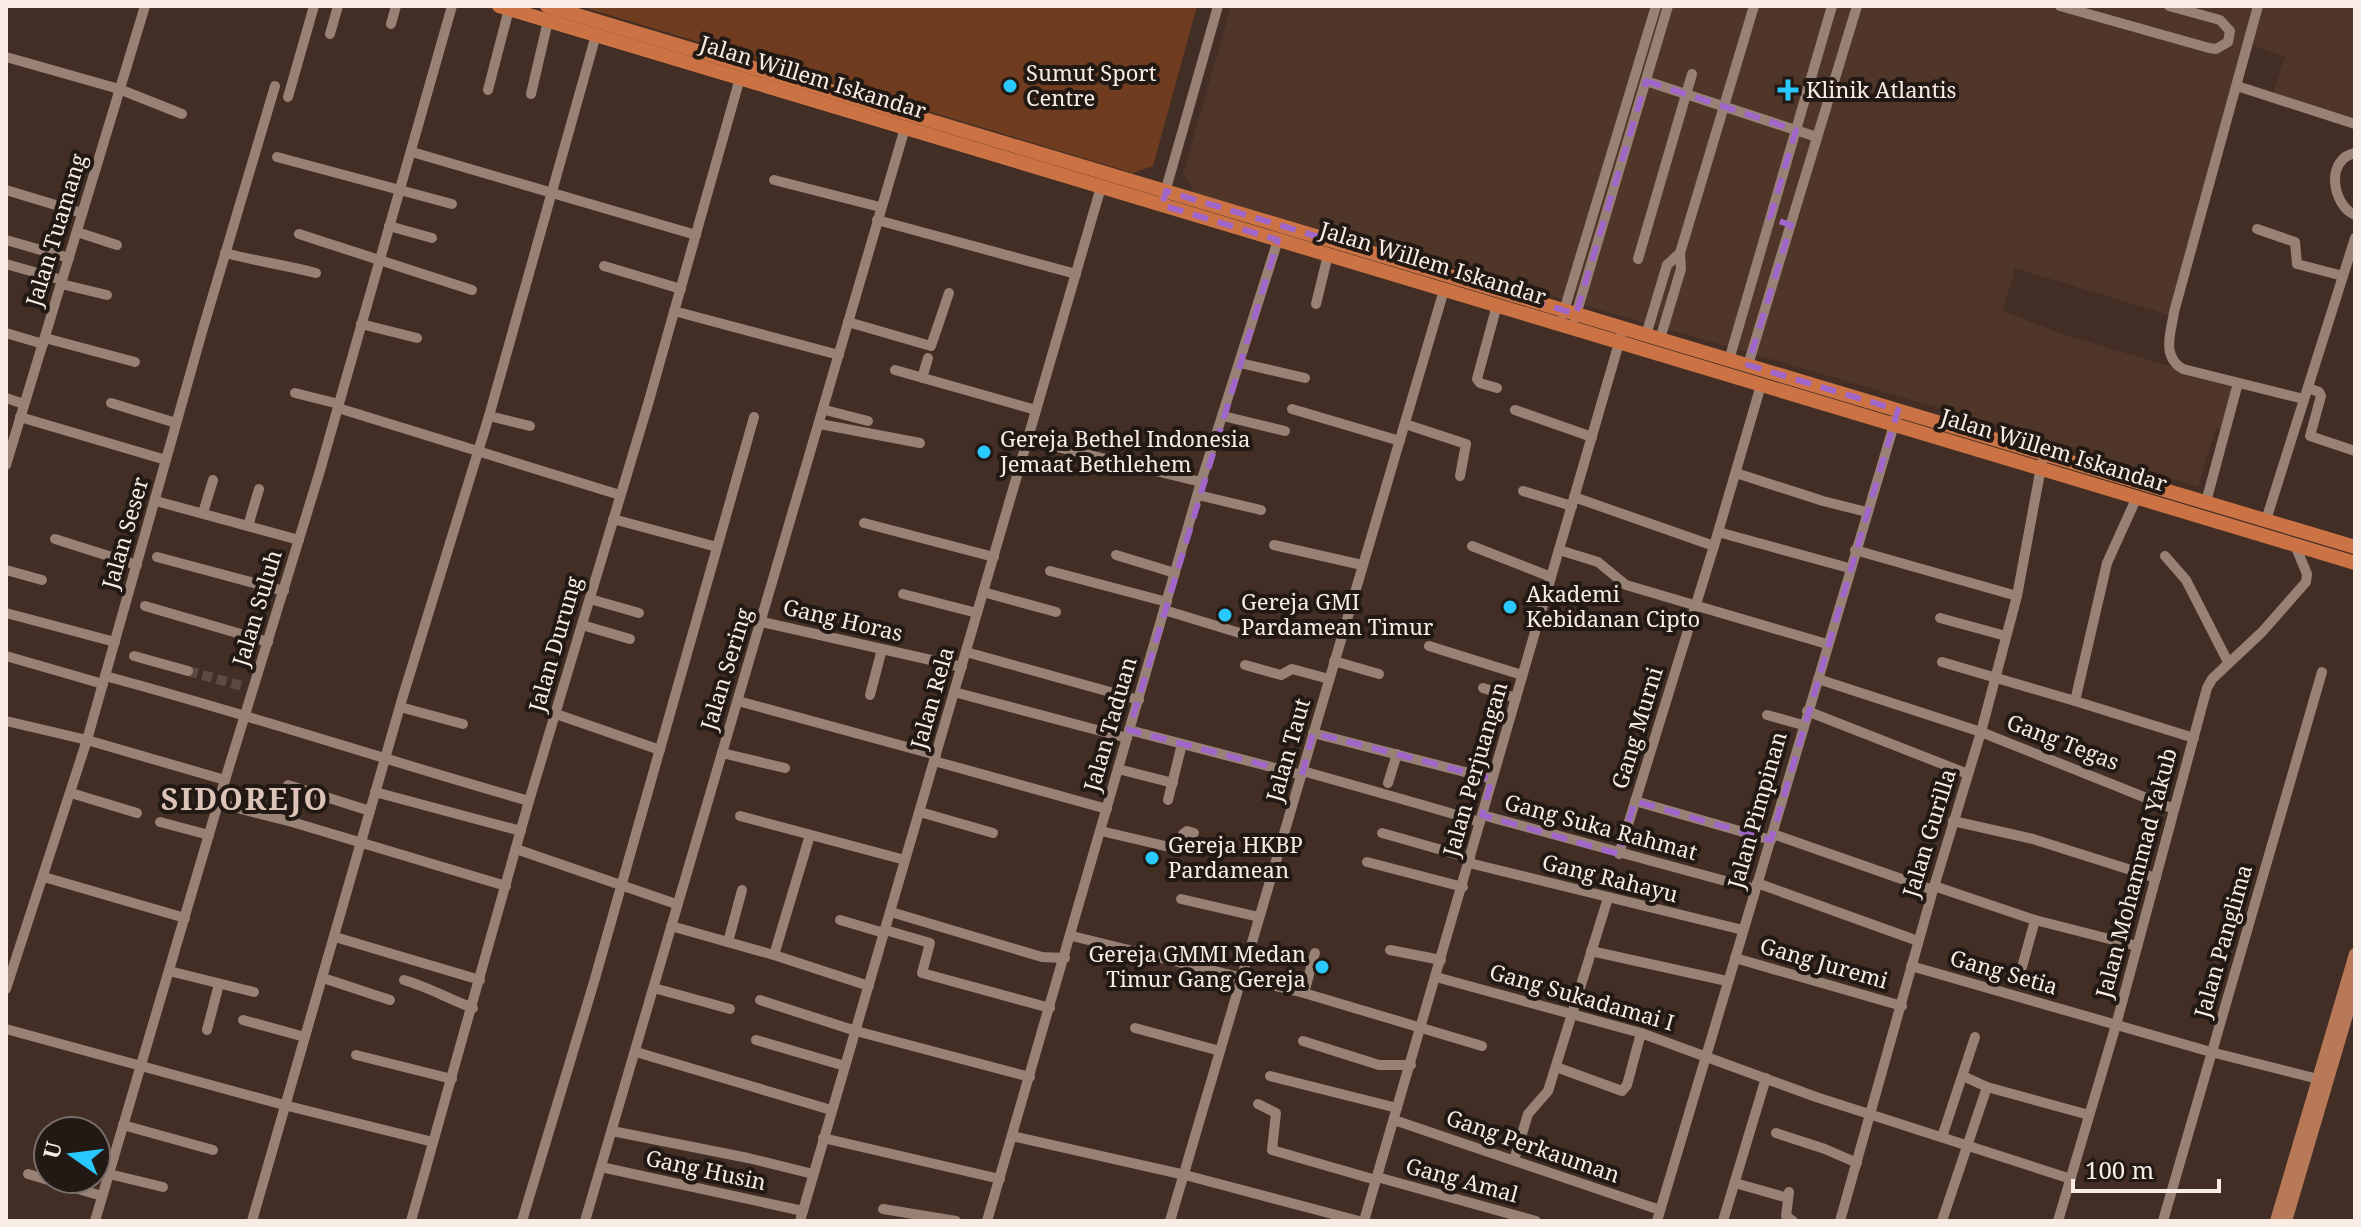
<svg xmlns="http://www.w3.org/2000/svg" width="2361" height="1227" font-family="'Noto Serif',serif">
<rect width="100%" height="100%" fill="#422e24"/>
<polygon fill="#4f3628" points="1231,6 2355,6 2355,124 2272,97 2285,56 2245,43 2169,315 2015,268 2003,311 2065,335 2233,385 2221,428 2216,428 2198,487 2037,436 1195,193 1183,174"/>
<polygon fill="#703c1f" points="579,6 1197,6 1153,166 1133,173"/>
<g fill="none" stroke-linecap="round" stroke-linejoin="round">
<polyline stroke="#5d4a41" stroke-width="10" stroke-dasharray="10 5" stroke-linecap="butt" points="188,671 242,686"/>
<g stroke="#988175" stroke-width="10">
<polyline points="2060,6 2209,48 2216,49 2228,42 2230,31 2220,20 2169,6"/>
<path d="M2258,6L2174,312C2171,333 2161,356 2183,369L2304,399"/>
<polyline points="391,24 396,6"/>
<polyline points="330,34 338,6"/>
<polyline points="6,57 119,89 182,114"/>
<polyline points="1646,81 1817,137"/>
<polyline points="2237,86 2355,124"/>
<polyline points="488,90 509,9"/>
<polyline points="531,94 548,21"/>
<polyline points="288,97 314,6"/>
<polyline points="412,152 696,235"/>
<path d="M2355,153C2325,159 2332,205 2355,215"/>
<polyline points="277,157 452,204"/>
<polyline points="774,180 880,207"/>
<polyline points="6,190 82,213"/>
<polyline points="1164,196 1218,6"/>
<polyline points="877,220 1076,274"/>
<polyline points="389,226 432,238"/>
<polyline points="2257,229 2295,242 2297,264 2343,276"/>
<polyline points="77,232 117,245"/>
<polyline points="299,234 472,290"/>
<polyline points="6,240 69,258"/>
<path d="M225,253C256,261 285,265 316,273"/>
<polyline points="1638,259 1692,74"/>
<polyline points="6,264 62,280"/>
<polyline points="604,266 681,289"/>
<polyline points="61,284 107,295"/>
<polyline points="1316,304 1328,255"/>
<polyline points="674,311 839,355"/>
<polyline points="1563,314 1656,6"/>
<polyline points="1575,318 1668,6"/>
<polyline points="848,322 931,346 949,293"/>
<polyline points="361,324 417,338"/>
<polyline points="6,333 43,344"/>
<polyline points="1646,335 1667,265 1680,253"/>
<polyline points="45,338 135,362"/>
<polyline points="1660,339 1681,269 1680,253 1754,6"/>
<polyline points="1729,360 1832,6"/>
<polyline points="1240,363 1305,378"/>
<polyline points="1748,365 1857,6"/>
<polyline points="895,370 1036,410"/>
<polyline points="922,378 928,358"/>
<polyline points="1497,388 1480,383 1477,379 1497,305"/>
<polyline points="2308,388 2319,392 2321,396 2310,436 2355,451"/>
<polyline points="295,393 339,404"/>
<polyline points="6,398 24,404"/>
<polyline points="111,403 176,423"/>
<polyline points="338,408 620,495"/>
<polyline points="1292,409 1400,441"/>
<polyline points="825,410 868,421"/>
<polyline points="1515,410 1592,437"/>
<polyline points="489,416 530,426"/>
<polyline points="1223,416 1285,431"/>
<polyline points="20,417 166,460"/>
<polyline points="820,424 920,443"/>
<polyline points="1405,424 1466,444 1460,476"/>
<polyline points="1028,440 1201,482"/>
<polyline points="6,465 145,6"/>
<polyline points="1736,473 1823,501 1867,512"/>
<polyline points="1523,491 1572,506"/>
<polyline points="1198,495 1261,510"/>
<polyline points="1574,497 1714,546"/>
<polyline points="2137,497 2107,563 2075,701 2194,738"/>
<polyline points="156,501 299,540"/>
<polyline points="2206,502 2238,383"/>
<polyline points="203,513 213,480"/>
<polyline points="613,519 717,547"/>
<polyline points="2266,520 2355,238"/>
<polyline points="864,523 994,557"/>
<polyline points="248,526 259,489"/>
<polyline points="1718,532 1849,568"/>
<polyline points="55,539 137,565"/>
<polyline points="1274,545 1362,565"/>
<polyline points="1472,546 1551,577"/>
<polyline points="1559,550 1598,562 1626,585 1827,644"/>
<polyline points="1855,550 2017,596"/>
<polyline points="1116,555 1175,573"/>
<polyline points="2165,556 2186,580 2228,662"/>
<polyline points="157,557 284,591"/>
<polyline points="6,570 42,580"/>
<polyline points="1050,571 1167,602"/>
<polyline points="983,592 1056,612"/>
<polyline points="903,594 977,613"/>
<polyline points="590,599 639,613"/>
<polyline points="145,606 268,642"/>
<polyline points="1164,610 1243,634"/>
<polyline points="6,613 115,642"/>
<polyline points="1940,618 2006,636"/>
<polyline points="762,622 962,667"/>
<polyline points="582,625 630,639"/>
<polyline points="1429,646 1522,675"/>
<polyline points="966,652 1139,700"/>
<polyline points="6,656 103,684"/>
<polyline points="134,656 188,671"/>
<polyline points="1334,661 1379,674"/>
<polyline points="1942,662 2075,701"/>
<polyline points="1245,665 1281,675 1292,669 1329,679"/>
<path d="M105,676C248,714 388,761 529,801"/>
<polyline points="1818,679 1981,732 2174,809"/>
<polyline points="1483,688 1516,698"/>
<polyline points="954,692 1127,738"/>
<polyline points="870,695 882,649"/>
<polyline points="738,701 936,755"/>
<polyline points="400,707 463,724"/>
<polyline points="1807,711 1968,774"/>
<polyline points="556,714 660,750"/>
<polyline points="1767,715 1803,725"/>
<polyline points="6,721 87,740 225,780"/>
<polyline points="1129,730 1302,775"/>
<polyline points="1313,733 1492,779"/>
<polyline points="722,753 785,768"/>
<polyline points="934,761 1107,809"/>
<polyline points="1118,769 1173,783"/>
<path d="M1303,771C1362,788 1421,804 1480,822"/>
<polyline points="1388,783 1397,754"/>
<polyline points="288,785 370,811"/>
<polyline points="375,792 521,831"/>
<polyline points="71,793 137,813"/>
<polyline points="1168,800 1182,744"/>
<polyline points="1635,801 1771,840"/>
<polyline points="218,803 292,822 506,886"/>
<polyline points="920,812 993,833"/>
<polyline points="1482,815 1755,889"/>
<polyline points="740,816 905,860"/>
<polyline points="1953,821 2033,839 2156,878"/>
<polyline points="160,822 209,835"/>
<polyline points="1101,831 1178,849 1183,834 1187,831 1194,833"/>
<polyline points="1382,833 1470,858"/>
<polyline points="1773,834 1933,890"/>
<polyline points="516,849 676,904"/>
<polyline points="1619,854 1714,546 1761,385"/>
<polyline points="1367,862 1463,887"/>
<polyline points="1469,863 1743,930"/>
<polyline points="44,877 185,918"/>
<polyline points="1757,883 1918,941"/>
<polyline points="1934,886 2035,920"/>
<polyline points="1181,899 1259,917"/>
<polyline points="891,912 1042,957 1065,958"/>
<polyline points="840,920 884,933"/>
<polyline points="671,926 774,955 869,986"/>
<polyline points="885,930 930,943 922,973 1050,1008"/>
<polyline points="1072,936 1304,993 1482,1046"/>
<polyline points="335,937 480,980"/>
<polyline points="728,942 742,890"/>
<polyline points="1390,950 1441,960"/>
<polyline points="1591,951 1727,981"/>
<polyline points="774,955 810,835"/>
<polyline points="1735,958 1902,1006"/>
<polyline points="1911,966 2211,1052 2318,1079"/>
<polyline points="2022,967 2035,920 2137,946"/>
<polyline points="169,971 254,992"/>
<polyline points="1436,977 1641,1033 1816,1097 2071,1179"/>
<polyline points="323,978 390,1000"/>
<path d="M404,980C428,987 449,999 473,1008"/>
<polyline points="654,988 730,1009"/>
<polyline points="6,989 87,740 202,332 275,86"/>
<polyline points="1304,993 1315,953"/>
<polyline points="760,1000 856,1031 1030,1077"/>
<polyline points="243,1020 305,1037"/>
<polyline points="1135,1028 1220,1051"/>
<polyline points="6,1029 284,1105 433,1142"/>
<polyline points="207,1030 219,984"/>
<polyline points="756,1040 845,1066"/>
<polyline points="1303,1041 1379,1065 1411,1065"/>
<polyline points="636,1052 831,1110"/>
<polyline points="356,1055 452,1079"/>
<polyline points="1556,1067 1622,1091 1627,1085 1641,1033"/>
<polyline points="1270,1076 1397,1108"/>
<polyline points="1987,1087 2089,1115"/>
<polyline points="1258,1104 1276,1113 1272,1150 1376,1180"/>
<polyline points="1394,1120 1660,1210"/>
<polyline points="123,1125 213,1150"/>
<polyline points="612,1131 748,1158 813,1174"/>
<polyline points="1776,1133 1825,1149 1857,1163"/>
<polyline points="1012,1136 1185,1175 1359,1221"/>
<polyline points="1942,1137 1975,1037"/>
<polyline points="823,1138 1000,1179"/>
<polyline points="96,1152 114,1157"/>
<polyline points="1514,1160 1528,1114 1548,1091 1608,898"/>
<polyline points="601,1167 803,1211"/>
<polyline points="28,1174 102,1196"/>
<polyline points="109,1174 163,1187"/>
<polyline points="1377,1177 1536,1221"/>
<polyline points="1735,1183 1788,1198"/>
<polyline points="1789,1192 1786,1216 1793,1221"/>
<polyline points="883,1209 956,1221"/>
<polyline points="95,1221 225,780 319,474 452,6"/>
<polyline points="252,1221 403,696 489,416 596,35"/>
<polyline points="411,1221 529,801 648,404 740,78"/>
<polyline points="522,1221 594,982 754,417"/>
<polyline points="585,1221 905,128"/>
<polyline points="800,1221 1101,187"/>
<polyline points="987,1221 1201,482 1278,240"/>
<polyline points="1170,1221 1444,290"/>
<polyline points="1364,1221 1621,336"/>
<polyline points="1657,1221 1896,418"/>
<polyline points="1723,1221 1766,1078"/>
<polyline points="1840,1221 1933,890 1981,732 2017,596 2042,462"/>
<polyline points="1942,1221 1987,1087 1963,1076"/>
<polyline points="2058,1221 2116,1025 2207,688 2212,679 2262,632 2306,582 2307,574 2295,545"/>
<polyline points="2163,1221 2322,672"/>
</g>
<g stroke="#b77958" stroke-width="12">
<polyline points="2276,1221 2355,954"/>
<polyline points="2286,1221 2355,988"/>
</g>
<g stroke="#cb7344" stroke-width="14">
<polyline points="499,6 2355,563"/>
<polyline points="547,6 2355,547"/>
</g>
</g>
<path fill="none" stroke="#a166ca" stroke-width="6" stroke-dasharray="16 10" stroke-linejoin="round" d="M1646,81L1796,130L1770,218L1791,225L1748,365L1898,410L1771,840L1635,801L1619,854L1482,815L1492,779L1397,754L1313,733L1302,775L1129,730L1278,240L1162,205L1166,191L1576,314Z"/>
<g fill="#29c8ff" stroke="#221914" stroke-width="3">
<circle cx="1010" cy="86" r="8"/>
<path d="M1784 78h8v8h8v8h-8v8h-8v-8h-8v-8h8z"/>
<circle cx="984" cy="452" r="8"/>
<circle cx="1510" cy="607" r="8"/>
<circle cx="1225" cy="615" r="8"/>
<circle cx="1152" cy="858" r="8"/>
<circle cx="1322" cy="967" r="8"/>
</g>
<g text-anchor="middle" stroke-width="8" stroke-linejoin="round" paint-order="stroke">
<g font-size="22" fill="#f9ece5" stroke="#221914" text-anchor="start">
<text x="1026" y="81">Sumut Sport<tspan x="1026" dy="25">Centre</tspan></text>
<text x="1806" y="98">Klinik Atlantis</text>
<text x="1000" y="447">Gereja Bethel Indonesia<tspan x="1000" dy="25">Jemaat Bethlehem</tspan></text>
<text x="1526" y="602">Akademi<tspan x="1526" dy="25">Kebidanan Cipto</tspan></text>
<text x="1241" y="610">Gereja GMI<tspan x="1241" dy="25">Pardamean Timur</tspan></text>
<text x="1168" y="853">Gereja HKBP<tspan x="1168" dy="25">Pardamean</tspan></text>
<text x="1306" y="962" text-anchor="end">Gereja GMMI Medan<tspan x="1306" dy="25">Timur Gang Gereja</tspan></text>
</g>
<g font-size="22" fill="#f9ece5" stroke="#221914">
<text transform="translate(813 77) rotate(17)" y="8">Jalan Willem Iskandar</text>
<text transform="translate(56 230) rotate(-73)" y="8">Jalan Tuamang</text>
<text transform="translate(1433 263) rotate(17)" y="8">Jalan Willem Iskandar</text>
<text transform="translate(2054 450) rotate(17)" y="8">Jalan Willem Iskandar</text>
<text transform="translate(125 533) rotate(-74)" y="8">Jalan Seser</text>
<text transform="translate(257 608) rotate(-73)" y="8">Jalan Suluh</text>
<text transform="translate(843 620) rotate(13)" y="8">Gang Horas</text>
<text transform="translate(555 644) rotate(-74)" y="8">Jalan Durung</text>
<text transform="translate(726 669) rotate(-73)" y="8">Jalan Sering</text>
<text transform="translate(932 698) rotate(-74)" y="8">Jalan Rela</text>
<text transform="translate(1110 724) rotate(-74)" y="8">Jalan Taduan</text>
<text transform="translate(1637 728) rotate(-73)" y="8">Gang Murni</text>
<text transform="translate(2063 742) rotate(21)" y="8">Gang Tegas</text>
<text transform="translate(1288 750) rotate(-74)" y="8">Jalan Taut</text>
<text transform="translate(1475 769) rotate(-74)" y="8">Jalan Perjuangan</text>
<text transform="translate(1757 810) rotate(-74)" y="8">Jalan Pimpinan</text>
<text transform="translate(1601 827) rotate(15)" y="8">Gang Suka Rahmat</text>
<text transform="translate(1929 833) rotate(-73)" y="8">Jalan Gurilla</text>
<text transform="translate(2136 873) rotate(-75)" y="8">Jalan Mohammad Yakub</text>
<text transform="translate(1610 878) rotate(14)" y="8">Gang Rahayu</text>
<text transform="translate(2223 941) rotate(-74)" y="8">Jalan Panglima</text>
<text transform="translate(1824 963) rotate(16)" y="8">Gang Juremi</text>
<text transform="translate(2004 972) rotate(16)" y="8">Gang Setia</text>
<text transform="translate(1582 997) rotate(16)" y="8">Gang Sukadamai I</text>
<text transform="translate(1533 1146) rotate(19)" y="8">Gang Perkauman</text>
<text transform="translate(706 1170) rotate(12)" y="8">Gang Husin</text>
<text transform="translate(1462 1180) rotate(15)" y="8">Gang Amal</text>
</g>
<g font-size="30" font-weight="bold" letter-spacing="2" fill="#dec4b8" stroke="#221914">
<text x="245" y="810">SIDOREJO</text>
</g>
</g>
<rect width="2361" height="1227" fill="none" stroke="#f9ece5" stroke-width="16"/>
<g transform="translate(72 1155) rotate(284)"><circle r="38" fill="#221914" stroke="#786d68" stroke-width="2"/>
<path d="M0-6L14 30L0 20L-14 30Z" fill="#29c8ff"/>
<text y="-12" font-size="22" font-weight="bold" text-anchor="middle" fill="#f9ece5">U</text>
</g>
<path d="M2073 1179v12h146v-12" fill="none" stroke="#f9ece5" stroke-width="4"/>
<text x="2085" y="1179" font-size="24" fill="#f9ece5" stroke="#221914" stroke-width="6" paint-order="stroke">100 m</text>
</svg>
